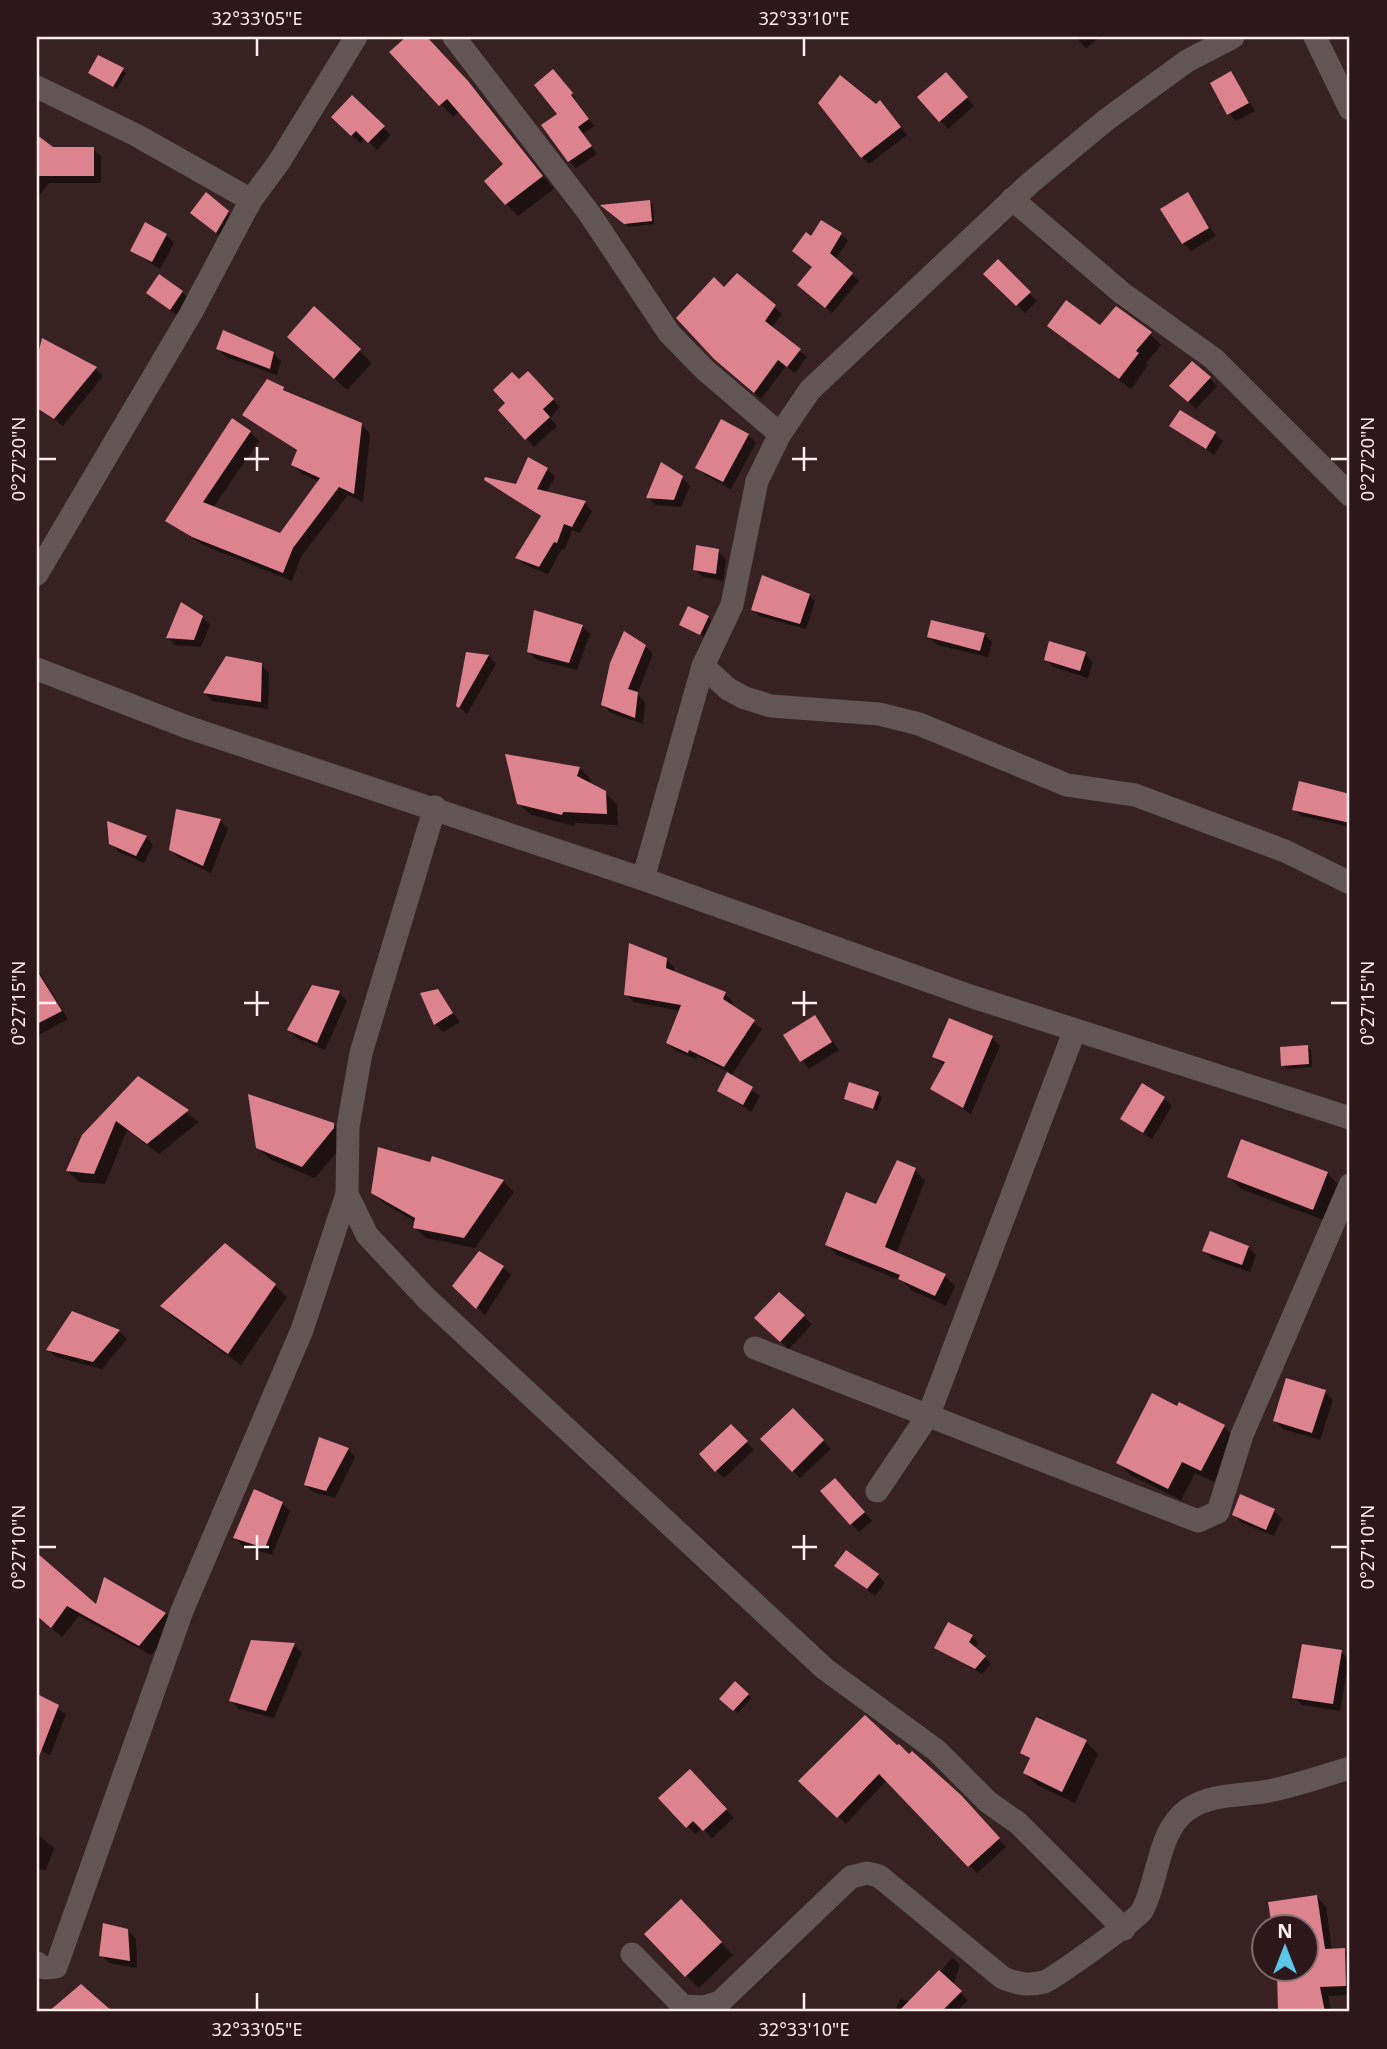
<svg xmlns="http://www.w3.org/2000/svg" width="1387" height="2049" font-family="'Noto Sans',sans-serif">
<rect width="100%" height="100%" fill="#382123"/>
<g fill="#0007">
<polygon points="409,37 425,37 430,41 480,95 554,189 518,216 506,204 506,164 460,111 453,117 392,52"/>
<polygon points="1076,37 1100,37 1086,48"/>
<polygon points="123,70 126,73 117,89 94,76"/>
<polygon points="1231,74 1255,111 1236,121 1228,113"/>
<polygon points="560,78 594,126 583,134 597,154 576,168 569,161 560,114"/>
<polygon points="953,82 974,106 948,129 920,97"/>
<polygon points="352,97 391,135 377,150 365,138 360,143 333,117"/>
<polygon points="876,106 887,110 907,135 869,164 862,157"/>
<polygon points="41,140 53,149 93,149 101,156 101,183 49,183 40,194 37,192 37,146"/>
<polygon points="1188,195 1216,236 1191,251 1183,243"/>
<polygon points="649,202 653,205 654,224 629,227 604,206"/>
<polygon points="228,212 236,220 224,240 192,213"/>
<polygon points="841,234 848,241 835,260 859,281 832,313 806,291 814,268 811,238"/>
<polygon points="166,235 174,243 160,269 132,251"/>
<polygon points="998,262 1037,301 1025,313 985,274"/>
<polygon points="738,275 782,314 771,328 807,357 795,373 786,366 761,399 723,366 724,289"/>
<polygon points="182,292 190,300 178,316 148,293"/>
<polygon points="314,309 372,363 347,390 301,349"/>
<polygon points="1049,326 1150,334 1161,345 1146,363 1148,365 1131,389"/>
<polygon points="43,341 96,369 103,376 63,426 37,406 37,364"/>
<polygon points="218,349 273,353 281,361 277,375 226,357"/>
<polygon points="528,373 560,407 550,418 557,426 534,447 500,410"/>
<polygon points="1210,378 1217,386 1196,409 1179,393"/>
<polygon points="267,382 361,424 370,434 363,502 348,495 301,557 292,581 203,545 167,521 250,432 259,441 213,508 280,535 320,482 302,474 293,465 298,452 244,414"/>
<polygon points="1172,426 1215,434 1223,441 1214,455"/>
<polygon points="748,435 756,443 731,489 705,475 697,467"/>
<polygon points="547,469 555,477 546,493 585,503 592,511 580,533 572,530 565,549 562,549 548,574 525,565 517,558 542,518 486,479 517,486"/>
<polygon points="682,478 690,486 681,507 655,505 648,497"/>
<polygon points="718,551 726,559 723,581 703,577 695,569"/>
<polygon points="809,595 815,601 806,629 759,616 753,609"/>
<polygon points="202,617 210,625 201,647 175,645 168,637"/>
<polygon points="708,617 711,621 704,637 681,625"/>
<polygon points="582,626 590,634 577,670 537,660 529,652"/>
<polygon points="984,634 992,642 988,657 937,645 929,637"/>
<polygon points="645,646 653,654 637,694 645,702 643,724 611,713 603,705"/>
<polygon points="468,654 489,656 496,664 467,714 458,706"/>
<polygon points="1085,654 1093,662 1088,678 1053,667 1046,659"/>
<polygon points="261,665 269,673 268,709 212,701 205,693"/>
<polygon points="507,756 580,768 591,780 589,785 605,793 617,804 618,825 575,823 574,826 531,815 519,804"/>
<polygon points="1300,783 1350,795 1350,827 1301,816 1294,809"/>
<polygon points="220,821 228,828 211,873 179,858 171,850"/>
<polygon points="146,837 153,845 144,863 119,852 111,843"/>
<polygon points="666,959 674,967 674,973 725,994 733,1002 731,1006 762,1029 731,1076 760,1096 751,1112 719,1090 729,1072 697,1056 696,1059 676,1051 668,1043 681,1011 634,1002 626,994"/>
<polygon points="37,969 68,1019 37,1036"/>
<polygon points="438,991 460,1022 443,1032 435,1024 423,994"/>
<polygon points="339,993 347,1001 325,1050 297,1038 289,1030"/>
<polygon points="815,1017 839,1050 809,1069 785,1036"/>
<polygon points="992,1038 1000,1046 971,1114 932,1088 945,1066 934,1057"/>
<polygon points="1308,1047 1311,1050 1312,1067 1287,1069 1283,1065"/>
<polygon points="139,1078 199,1122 159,1154 127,1130 105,1184 79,1182 68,1171"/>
<polygon points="878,1094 882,1097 877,1111 846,1099"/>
<polygon points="1164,1098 1172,1106 1152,1139 1122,1119"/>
<polygon points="334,1125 346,1137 346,1141 315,1178 271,1160 258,1148"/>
<polygon points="432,1164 503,1181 514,1192 475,1248 426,1238 415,1228 416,1222 385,1204 373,1193"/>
<polygon points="915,1170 925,1181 896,1254 945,1276 955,1286 946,1306 911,1290 902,1281 837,1255 827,1244 877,1206"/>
<polygon points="1327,1173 1339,1185 1326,1221 1241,1189 1229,1177"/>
<polygon points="1248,1247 1256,1255 1250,1272 1212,1259 1204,1251"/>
<polygon points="503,1267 511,1275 485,1315 454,1286"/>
<polygon points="274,1285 287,1297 241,1365 174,1318 162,1306"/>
<polygon points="779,1294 812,1324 789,1349 756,1318"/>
<polygon points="73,1314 119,1331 127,1339 102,1369 56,1357 48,1350"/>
<polygon points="1325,1392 1333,1400 1320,1440 1283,1429 1275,1421"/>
<polygon points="1178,1408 1224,1427 1236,1439 1214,1482 1195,1473 1181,1500 1130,1475 1118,1462"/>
<polygon points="793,1410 831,1449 800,1478 762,1439"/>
<polygon points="731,1426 754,1450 724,1478 701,1454"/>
<polygon points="348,1449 355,1457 335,1498 313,1492 306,1485"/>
<polygon points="843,1488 872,1521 859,1532 822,1491"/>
<polygon points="282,1503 290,1511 272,1555 243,1546 235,1538"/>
<polygon points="1274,1511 1282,1519 1274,1536 1242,1523 1234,1515"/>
<polygon points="37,1555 97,1607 166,1613 176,1624 151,1655 79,1616 62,1637 37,1616"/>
<polygon points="837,1566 878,1575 885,1583 875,1596"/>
<polygon points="972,1636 978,1643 975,1649 991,1664 982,1674 936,1648"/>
<polygon points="294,1645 302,1653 274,1718 239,1709 231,1701"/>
<polygon points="1341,1652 1349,1660 1340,1711 1302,1705 1294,1697"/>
<polygon points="735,1684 751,1698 738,1713 721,1699"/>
<polygon points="37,1696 66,1714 50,1756 37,1746"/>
<polygon points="1086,1742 1098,1754 1075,1803 1037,1785 1025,1773 1031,1761 1022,1752"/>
<polygon points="897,1748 968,1805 1006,1847 977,1873 887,1780 846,1824 800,1781"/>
<polygon points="690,1772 734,1818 712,1838 702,1828 695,1834 661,1798"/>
<polygon points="37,1834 54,1848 46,1870 37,1869"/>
<polygon points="1317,1897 1326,1907 1332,1950 1344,1950 1350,1956 1350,1995 1328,1996 1332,2012 1277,2012 1276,2009 1280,2008 1278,1968 1306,1968"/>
<polygon points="681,1902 733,1955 699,1988 646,1934"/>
<polygon points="128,1931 136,1939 137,1968 109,1963 101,1955"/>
<polygon points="953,1958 960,1965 953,1985 968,2000 956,2012 944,2009 943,2012 895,2012 900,1999 910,2002"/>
</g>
<g fill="#dd838e">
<polygon points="406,37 427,37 468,81 543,176 505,205 484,181 503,164 447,99 439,106 389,52"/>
<polygon points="98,55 124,68 113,87 88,73"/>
<polygon points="553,69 573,93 571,95 589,119 578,127 592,146 568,162 541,125 557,114 534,85"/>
<polygon points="1231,71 1249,103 1227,115 1210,83"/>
<polygon points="946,72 968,97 939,122 917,97"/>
<polygon points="840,75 876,104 880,100 901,127 861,158 818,103"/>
<polygon points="352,95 385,126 368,143 356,131 351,136 331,117"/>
<polygon points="37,135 53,147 94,147 94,176 37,176"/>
<polygon points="206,192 229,211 216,233 190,213"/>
<polygon points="1188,192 1209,228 1182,244 1160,209"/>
<polygon points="650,200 652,221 624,224 600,205"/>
<polygon points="821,220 842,233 830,253 853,273 825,308 797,285 812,267 792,251 806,232 811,236"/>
<polygon points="145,222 167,234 152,262 130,251"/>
<polygon points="998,259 1031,292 1016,306 983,274"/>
<polygon points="737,273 776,305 765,321 801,349 787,367 778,360 754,393 714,359 676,318 714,277 724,287"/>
<polygon points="159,274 183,291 170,310 146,293"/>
<polygon points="1066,300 1100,325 1116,306 1152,332 1136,351 1139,353 1119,379 1047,326"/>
<polygon points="314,306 361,349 334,379 287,337"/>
<polygon points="223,330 274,352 270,369 216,349"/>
<polygon points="42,338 97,367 54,419 37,408 37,358"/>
<polygon points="1192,361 1211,377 1188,402 1169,386"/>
<polygon points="528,371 554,399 543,409 550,417 525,440 498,410 505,403 493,390 512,372 519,379"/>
<polygon points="267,379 284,387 283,390 362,423 354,494 339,487 293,548 283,573 192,537 165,521 232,418 251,431 203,502 280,533 320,478 291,465 297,450 242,415"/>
<polygon points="1180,410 1216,432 1206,449 1169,426"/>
<polygon points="721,419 749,434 723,482 695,468"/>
<polygon points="528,457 548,468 537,489 586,501 572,527 564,524 557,543 554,542 539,567 515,558 541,516 484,480 485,477 516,484"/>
<polygon points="661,462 683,476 674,500 646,498"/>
<polygon points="696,545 719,549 716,574 693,570"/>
<polygon points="762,575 810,594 800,624 751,610"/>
<polygon points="181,602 203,616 194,640 166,638"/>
<polygon points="688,606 709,616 700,635 679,625"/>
<polygon points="534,610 583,625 569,663 527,652"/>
<polygon points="931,620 985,633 980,651 927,637"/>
<polygon points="624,631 646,645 628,689 638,692 635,718 601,705 610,663"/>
<polygon points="1049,641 1086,652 1080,671 1044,660"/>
<polygon points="466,652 489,655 459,708 456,706"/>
<polygon points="226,656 262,663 261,702 203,693"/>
<polygon points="505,754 580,767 577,776 606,791 607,814 563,812 562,815 517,804"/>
<polygon points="1299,781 1350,794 1350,823 1292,810"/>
<polygon points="176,809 221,819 203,866 169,850"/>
<polygon points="107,821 147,836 136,856 109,844"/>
<polygon points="629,943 667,958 666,968 726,992 723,999 755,1020 724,1067 689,1050 688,1053 666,1043 681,1005 624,995"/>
<polygon points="37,971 62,1011 37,1024"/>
<polygon points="312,985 340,991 317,1043 287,1030"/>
<polygon points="438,989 453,1013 434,1025 420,993"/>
<polygon points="815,1015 832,1042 800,1062 783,1035"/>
<polygon points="949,1018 993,1036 963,1108 930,1089 945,1062 932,1057"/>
<polygon points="1308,1045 1309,1064 1281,1066 1280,1047"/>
<polygon points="727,1072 753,1087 743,1105 717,1091"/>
<polygon points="138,1076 189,1110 147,1144 116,1121 94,1174 66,1171 82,1135"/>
<polygon points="849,1082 879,1092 873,1109 844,1099"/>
<polygon points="1142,1083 1165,1097 1143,1133 1120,1119"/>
<polygon points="248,1094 334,1123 334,1128 302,1167 256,1148"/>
<polygon points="1241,1139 1328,1172 1313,1210 1227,1177"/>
<polygon points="378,1147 430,1162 432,1156 504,1180 464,1238 413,1228 415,1218 371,1193"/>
<polygon points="897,1160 916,1168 885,1247 946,1274 935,1296 898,1279 900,1275 825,1245 846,1192 876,1204"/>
<polygon points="1210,1231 1249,1246 1242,1265 1202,1251"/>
<polygon points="225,1243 276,1284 228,1354 160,1306"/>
<polygon points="479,1251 504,1266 476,1309 452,1286"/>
<polygon points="779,1292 805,1315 780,1342 754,1318"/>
<polygon points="72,1311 120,1330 93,1362 46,1350"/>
<polygon points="1286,1378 1326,1390 1312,1433 1273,1421"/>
<polygon points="1152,1393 1177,1406 1179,1402 1225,1425 1201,1471 1182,1462 1168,1489 1116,1463"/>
<polygon points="793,1408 824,1440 792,1472 760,1439"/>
<polygon points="731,1424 748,1441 715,1472 699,1454"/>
<polygon points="319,1437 349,1448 326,1491 304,1485"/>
<polygon points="835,1478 865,1512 850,1525 820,1491"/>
<polygon points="254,1489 283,1502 265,1548 233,1538"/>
<polygon points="1240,1494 1275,1509 1266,1530 1232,1515"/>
<polygon points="846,1550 879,1574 867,1589 834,1566"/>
<polygon points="37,1553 96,1604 104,1577 166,1613 139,1646 67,1606 51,1628 37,1616"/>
<polygon points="948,1622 973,1635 969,1642 986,1656 975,1669 934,1648"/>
<polygon points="251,1640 295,1643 266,1711 229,1701"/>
<polygon points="1302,1644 1342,1650 1333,1704 1292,1698"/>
<polygon points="735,1681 749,1694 733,1711 719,1699"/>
<polygon points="37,1694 59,1705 38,1759 37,1759"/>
<polygon points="865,1715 897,1745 899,1744 909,1754 912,1751 961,1795 1000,1838 968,1867 879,1774 837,1818 798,1781"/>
<polygon points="1036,1717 1087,1740 1062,1792 1023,1773 1030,1758 1020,1753"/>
<polygon points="690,1769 727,1809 703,1831 693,1821 686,1828 658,1798"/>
<polygon points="1317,1895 1325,1949 1345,1948 1346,1986 1320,1987 1325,2012 1278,2012 1277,1969 1306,1969 1306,1927 1272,1927 1268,1902"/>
<polygon points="681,1899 722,1942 685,1977 644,1934"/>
<polygon points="103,1923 128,1929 130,1961 99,1956"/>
<polygon points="939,1970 962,1991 941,2012 898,2012"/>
<polygon points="81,1984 113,2012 48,2012"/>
</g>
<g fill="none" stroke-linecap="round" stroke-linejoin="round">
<g stroke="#615556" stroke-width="23">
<polyline points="454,37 589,213 669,333 704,369 780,434"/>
<polyline points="1315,37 1350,109"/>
<polyline points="37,87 136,135 251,200"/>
<polyline points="1012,199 1122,293 1214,359 1350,495"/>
<polyline points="37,574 191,313 251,200 279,162 356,37"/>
<polyline points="703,666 728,689 745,698 771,706 879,714 919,724 1067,785 1135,795 1285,851 1350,883"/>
<polyline points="37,669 187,727 643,879 973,997 1350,1118"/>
<polyline points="435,807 361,1053 348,1127 347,1194 367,1235 427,1299 825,1669 936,1750 988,1802 1018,1823 1124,1929"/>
<polyline points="643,879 703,666 732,605 757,481 780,434 810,390 1029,184 1106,120 1187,61 1233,37"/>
<polyline points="755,1348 1198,1521 1218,1512 1242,1435 1350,1185"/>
<polyline points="877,1491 929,1414 1074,1032"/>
<path d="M632,1954L683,2006L704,2007L720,2002L851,1877L867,1873L879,1876L1003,1978C1019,1984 1028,1986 1044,1982C1053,1979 1137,1919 1142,1911C1159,1880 1157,1832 1187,1810C1210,1794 1236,1796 1263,1792C1293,1787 1322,1776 1350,1768"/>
<polyline points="37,1963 44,1968 56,1967 182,1611 302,1330 347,1194"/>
</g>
</g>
<path fill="none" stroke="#ffeeef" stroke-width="2.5" d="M257,38V56M804,38V56M257,447V471M804,447V471M38,459H56M244,459H269M792,459H817M1331,459H1348M257,991V1016M804,991V1016M38,1003H56M244,1003H269M792,1003H817M1331,1003H1348M257,1535V1560M804,1535V1560M38,1547H56M244,1547H269M792,1547H817M1331,1547H1348M257,1993V2010M804,1993V2010"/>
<rect width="1387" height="2049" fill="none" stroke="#2e171a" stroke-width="77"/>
<g transform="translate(1285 1948)"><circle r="33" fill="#2e171a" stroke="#826d6f" stroke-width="2"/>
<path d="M0-5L12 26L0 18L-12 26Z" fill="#5bc7e7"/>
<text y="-10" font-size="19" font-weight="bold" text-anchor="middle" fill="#ffeeef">N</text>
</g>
<rect x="38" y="38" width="1310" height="1972" fill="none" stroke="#ffeeef" stroke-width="2.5"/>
<g font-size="18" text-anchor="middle" fill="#ffeeef">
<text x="257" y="25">32°33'05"E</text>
<text x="804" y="25">32°33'10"E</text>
<text transform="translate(19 459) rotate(-90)" y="6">0°27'20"N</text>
<text transform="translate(1368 459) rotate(-90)" y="6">0°27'20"N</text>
<text transform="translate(19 1003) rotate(-90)" y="6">0°27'15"N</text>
<text transform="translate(1368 1003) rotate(-90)" y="6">0°27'15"N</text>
<text transform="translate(19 1547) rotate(-90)" y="6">0°27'10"N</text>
<text transform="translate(1368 1547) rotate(-90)" y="6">0°27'10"N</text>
<text x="257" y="2036">32°33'05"E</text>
<text x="804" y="2036">32°33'10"E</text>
</g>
</svg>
